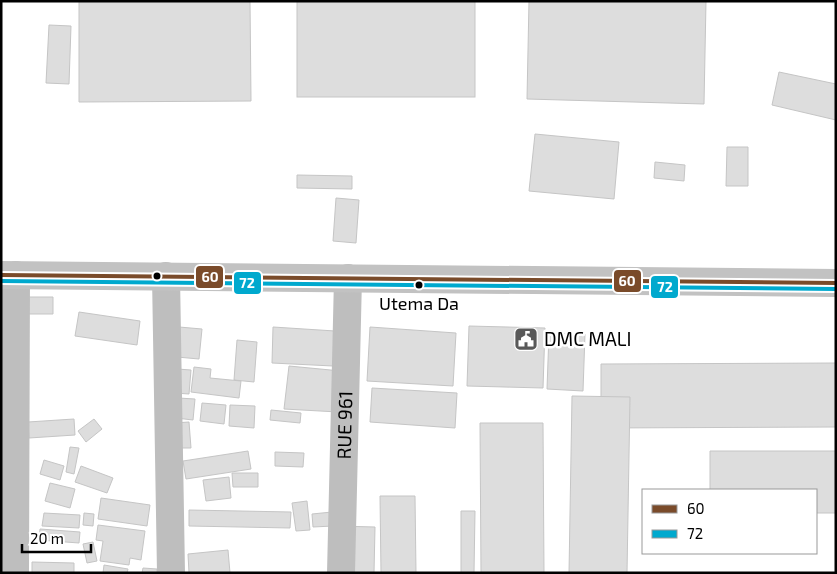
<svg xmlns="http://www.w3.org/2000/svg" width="837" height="574" font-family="'Exo 2',sans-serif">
<rect width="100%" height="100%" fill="#fff"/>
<g fill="#ddd" stroke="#c5c5c5">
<polygon points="79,1 250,1 251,101 79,102"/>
<rect x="297" y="1" width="178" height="96"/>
<polygon points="529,1 706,1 704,104 527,99"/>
<polygon points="49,25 71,26 69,84 46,83"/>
<polygon points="779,72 836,84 836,120 772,105"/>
<polygon points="535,134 619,142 614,199 529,191"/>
<polygon points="727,147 748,147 748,186 726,186"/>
<polygon points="655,162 685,165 684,181 654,178"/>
<polygon points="297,175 352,176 352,189 297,188"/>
<polygon points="336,198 359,200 356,243 333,241"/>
<polygon points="28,297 53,297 53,314 27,314"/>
<polygon points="79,312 140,321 137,345 75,336"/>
<polygon points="469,326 545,328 543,388 467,386"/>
<polygon points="179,327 202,329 199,359 177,357"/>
<polygon points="273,327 335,331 333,366 272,363"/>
<polygon points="370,327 456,333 453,386 367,381"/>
<polygon points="549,333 585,334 583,391 547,389"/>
<polygon points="237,340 257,342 254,382 234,380"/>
<polygon points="836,363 836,427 601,428 601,364"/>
<polygon points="289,366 341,371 338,412 284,409"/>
<polygon points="194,367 211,369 210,378 241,381 239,398 191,392"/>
<polygon points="177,369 191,370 189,394 175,393"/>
<polygon points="372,388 457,393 455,428 370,422"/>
<polygon points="572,396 630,397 627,573 569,573"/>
<polygon points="178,398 195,399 193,420 176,418"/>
<polygon points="202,403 226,405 224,424 200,421"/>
<polygon points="230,405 255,406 254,428 229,426"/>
<polygon points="271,410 301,413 300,423 270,420"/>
<polygon points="74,419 75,435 29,438 28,422"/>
<polygon points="94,419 102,429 86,442 78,431"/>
<polygon points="189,422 191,448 177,448 175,423"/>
<polygon points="480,423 543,423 544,573 481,573"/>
<polygon points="70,447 79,448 74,474 66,472"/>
<polygon points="248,451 251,469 186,479 183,461"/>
<polygon points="710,451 836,451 836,513 816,513 816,490 710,490"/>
<polygon points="275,452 304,453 303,467 275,466"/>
<polygon points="44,460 64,466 60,480 40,474"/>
<polygon points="81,466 113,478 107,493 75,482"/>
<polygon points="232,473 258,473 258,487 233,487"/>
<polygon points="229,477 231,498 206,501 203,480"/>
<polygon points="50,483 75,489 70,508 45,501"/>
<polygon points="380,496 415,496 416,573 381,573"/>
<polygon points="101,498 150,505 147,526 98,519"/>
<polygon points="307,501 310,530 296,531 292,503"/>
<polygon points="189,510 291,512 290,528 189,526"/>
<polygon points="461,511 475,511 474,573 461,573"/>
<polygon points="332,512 333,526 313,527 312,514"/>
<polygon points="44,513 80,515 79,528 42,526"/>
<polygon points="84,513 94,514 93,526 83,525"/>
<polygon points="98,525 145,531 141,560 130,558 129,565 100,561 103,541 96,540"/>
<polygon points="337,526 375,527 374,573 336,573"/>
<polygon points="40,529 80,532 79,543 39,540"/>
<polygon points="93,542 97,561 87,563 83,544"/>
<polygon points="228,550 230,573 189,573 188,554"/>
<polygon points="32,562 74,563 74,573 32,573"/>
<polygon points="104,565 128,569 127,573 103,573"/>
<polygon points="143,568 157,569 157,573 142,573"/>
</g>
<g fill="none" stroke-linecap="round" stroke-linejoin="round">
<g stroke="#bebebe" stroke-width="28">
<polyline points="166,276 171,573"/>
<polyline points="15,573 16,275"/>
<path id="s1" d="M341,573L348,278"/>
</g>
<polyline stroke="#c2c2c2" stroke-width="28" points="1,275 836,283"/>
<g stroke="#fff" stroke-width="8">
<polyline id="bus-1" points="1,275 836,283"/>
</g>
<g stroke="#fff" stroke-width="8">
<polyline id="bus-2" points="1,281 836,289"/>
</g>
<use href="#bus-1" stroke="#7a4b2a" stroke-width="4"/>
<use href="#bus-2" stroke="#00a9ce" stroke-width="4"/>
</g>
<defs>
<g id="civic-square" transform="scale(1.25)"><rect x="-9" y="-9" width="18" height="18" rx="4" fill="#595959" stroke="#fff"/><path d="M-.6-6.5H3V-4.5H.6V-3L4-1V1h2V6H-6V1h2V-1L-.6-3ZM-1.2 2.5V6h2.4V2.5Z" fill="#fff"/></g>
</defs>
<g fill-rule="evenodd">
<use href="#civic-square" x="526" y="339"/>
</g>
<g fill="#000" stroke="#fff" stroke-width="2">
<circle cx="157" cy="276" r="4.5"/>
<circle cx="419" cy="285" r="4.5"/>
</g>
<g text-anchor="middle" stroke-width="5" stroke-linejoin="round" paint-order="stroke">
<g font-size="18" fill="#000" stroke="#fff">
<text x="419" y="310">Utema Da</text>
</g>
<g font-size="19" fill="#000" stroke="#fff" text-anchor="start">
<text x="544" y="346">DMC MALI</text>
</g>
<g font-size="19" fill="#000" stroke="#fff">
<text dy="7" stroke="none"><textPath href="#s1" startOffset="148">RUE 961</textPath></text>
</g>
</g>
<g stroke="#fff" stroke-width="2">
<rect x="195" y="265" width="29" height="24" rx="5" fill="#7a4b2a"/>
<rect x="613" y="269" width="29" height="24" rx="5" fill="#7a4b2a"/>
<rect x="233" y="271" width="29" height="24" rx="5" fill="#00a9ce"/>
<rect x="650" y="275" width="29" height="24" rx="5" fill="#00a9ce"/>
</g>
<g font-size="14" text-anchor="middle" font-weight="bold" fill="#fff">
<text x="210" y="282">60</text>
<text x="627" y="286">60</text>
<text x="247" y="288">72</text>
<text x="665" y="292">72</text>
</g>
<rect width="837" height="574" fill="none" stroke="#000000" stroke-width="5"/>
<rect x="642" y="489" width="175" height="65" fill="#ffffff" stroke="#999999"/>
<rect x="652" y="505" width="25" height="8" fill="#7a4b2a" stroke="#999999"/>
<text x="687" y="514" font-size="15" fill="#000000">60</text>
<rect x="652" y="530" width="25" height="8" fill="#00a9ce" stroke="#999999"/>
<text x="687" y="539" font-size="15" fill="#000000">72</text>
<path d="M22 544v8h69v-8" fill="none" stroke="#000000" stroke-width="2.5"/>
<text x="30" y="544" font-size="15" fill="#000000" stroke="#ffffff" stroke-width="4" paint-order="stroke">20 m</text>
</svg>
